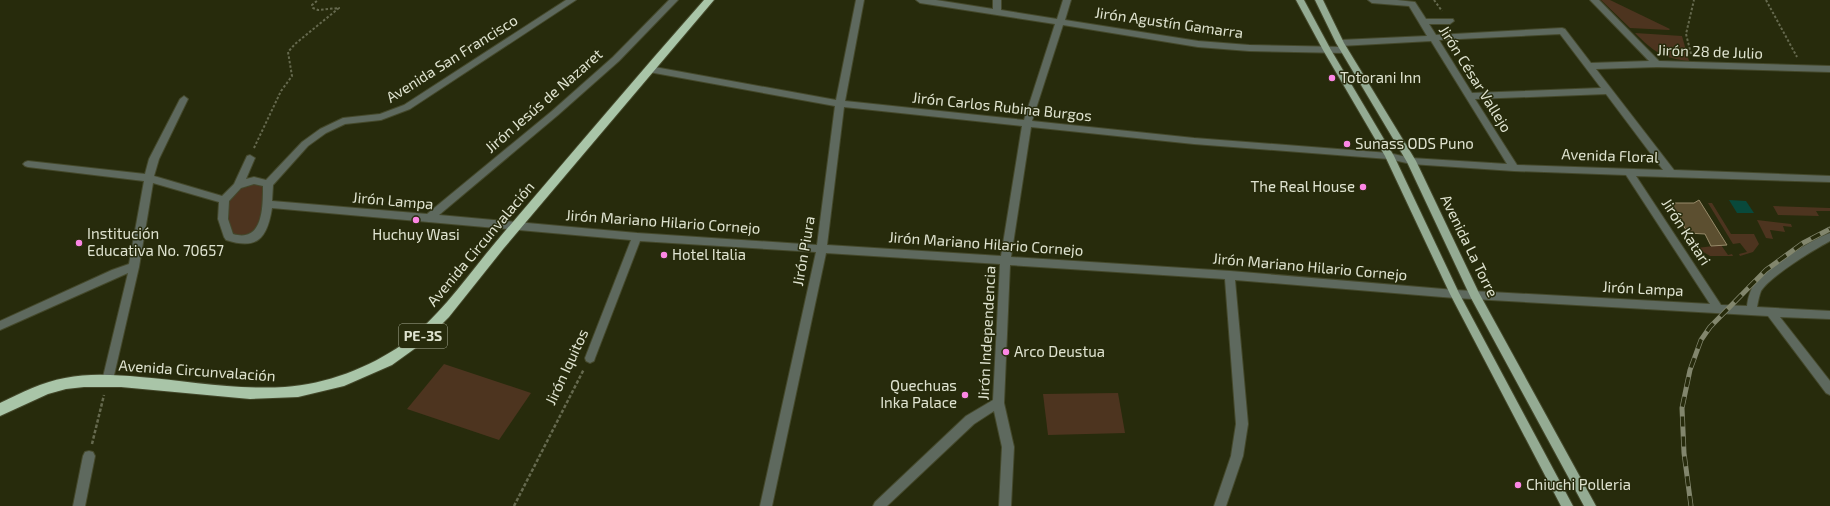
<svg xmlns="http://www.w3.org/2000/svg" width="1830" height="506" font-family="'Exo 2',sans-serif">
<rect width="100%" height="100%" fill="#272b0c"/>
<g fill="#4d341f">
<polygon points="1601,0 1610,0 1670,29 1669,30 1630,28"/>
<path d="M1635,33L1682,36L1689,61C1662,58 1654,52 1635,33Z"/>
<polygon points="254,181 267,185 268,204 253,237 230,236 225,200 239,187"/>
<polygon points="1708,203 1712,203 1731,234 1754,234 1759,244 1753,252 1740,256 1739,254 1747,252 1740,243 1733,244"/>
<polygon points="1773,206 1830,208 1830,211 1816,211 1819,216 1778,215"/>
<polygon points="1757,220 1791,224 1792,227 1783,226 1785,232 1770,230 1773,239 1766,238"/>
<polygon points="1721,245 1728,255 1732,254 1733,256 1710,256 1697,248"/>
<polygon points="444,364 531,393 499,440 407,409"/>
<polygon points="1118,393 1125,433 1048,435 1043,394"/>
</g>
<polygon fill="#09493b" points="1729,200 1746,201 1754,213 1737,213"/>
<polygon fill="#5c4f30" stroke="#988b6a" points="1699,200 1709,216 1727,245 1711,246 1705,234 1688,233 1669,203 1694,203"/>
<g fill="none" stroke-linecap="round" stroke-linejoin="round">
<g stroke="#44482b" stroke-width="2">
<g id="minor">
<path d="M566,0H576L410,109L381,120L345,124L326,133L308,146L273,185L272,201L427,214L552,111L613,57L669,0H678L619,61L558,115L439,215L637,233L817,245L835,106L649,72L645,69L649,66L836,100L856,0H864L845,101L1024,120L1055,24L920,3L916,0H936L993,9V0H1001V10L1057,19L1063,0H1071L1065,20L1198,41L1249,45L1344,47L1348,50L1344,53L1249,51L1198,47L1063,25L1032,121L1194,138L1389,153L1411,158L1507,164L1431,41L1340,46L1336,43L1340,40L1427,36L1409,6L1372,3L1368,0H1397L1415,2L1426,19H1453L1454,21L1450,24H1429L1436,35L1562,28L1565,29L1591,63L1649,61L1590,0H1599L1659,61L1830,66V72L1657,67L1596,69L1674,170L1830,176V182L1636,176L1721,305L1747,306C1748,298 1750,290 1755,283C1767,268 1812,239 1830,233V241C1815,249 1769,277 1761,291C1759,296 1758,302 1757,307L1830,311V319L1780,317L1830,381V395L1826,393L1768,316L1455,298L1235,280L1248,424L1243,456L1226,506H1214L1231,456L1236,424L1225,279L1010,265L1004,403L1014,447L1011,506H999L1002,447L994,411L974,424L887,506H873L875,502L966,416L993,400L1000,264L826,253L772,506H760L816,252L640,241L595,358L594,361L590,363L586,361L585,358L631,240L272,208C267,239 257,250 226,240L224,237L218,219L219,202L153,183L139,267L112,384L108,386L104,384L102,381L128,273L0,330V321L112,270L129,264L144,181L28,167L25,166L23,164L25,162L28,161L145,174L149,159L180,99L184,96L188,99L159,159L154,176L222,196L234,184L247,156L250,155L255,158L246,179L254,177L266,180L302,142L320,129L343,118L380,114L404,105ZM1560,34L1601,88L1472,93L1439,40ZM1606,94L1663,170L1517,165L1475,99ZM844,107L1022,126L1001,256L827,245ZM1031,127L1194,144L1389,159L1411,164L1514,171L1626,175L1710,304L1455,290L1230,271L1011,257ZM254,184L263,186C263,207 263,243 233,234L228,219L229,201L241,188Z"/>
<polygon points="89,451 93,452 95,456 85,506 73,506 83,456 85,452"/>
</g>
</g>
<g stroke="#44482b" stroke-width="2">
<g id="major">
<polygon points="1296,0 1304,0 1331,50 1394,156 1459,293 1573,506 1561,506 1450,294 1385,156 1323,50"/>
<polygon points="1315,0 1323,0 1344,43 1416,161 1479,293 1596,506 1584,506 1471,298 1407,162 1336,43"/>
</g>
</g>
<g stroke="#44482b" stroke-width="2">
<path id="highway" d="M704,0H714L504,248L449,317L424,342L392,365L344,386L298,397L250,399L121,387H84L66,389L48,394L0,416V403C21,393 42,382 65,378C90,373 115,375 140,377C188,381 236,390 285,387C326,384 369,368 403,344C442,315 469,273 500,237C568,158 635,78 704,0Z"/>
</g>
<g stroke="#65694e" stroke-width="2" stroke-dasharray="2.5 2" stroke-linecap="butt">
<polyline points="1434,0 1442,11"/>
<polyline points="1766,0 1797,57"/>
<polyline points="1691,54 1686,34 1694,0"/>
<polyline points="254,148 281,91 292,76 288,52 295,44 339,8 318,10 313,8 312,5 318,0"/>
</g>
<g stroke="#65694e" stroke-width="2.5" stroke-dasharray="3.5 2" stroke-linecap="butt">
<polyline points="92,444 104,395"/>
<polyline points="514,506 584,369"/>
</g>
<use href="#minor" fill="#5e695e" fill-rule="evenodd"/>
<use href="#major" fill="#94ab93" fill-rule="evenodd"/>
<use href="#highway" fill="#a9c5a8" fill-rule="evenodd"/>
<g stroke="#82866d" stroke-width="5">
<polyline id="rail" points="1691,506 1684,453 1682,408 1690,370 1701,340 1710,327 1766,270 1803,243 1830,229"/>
</g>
<use href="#rail" stroke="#272b0c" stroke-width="3.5" stroke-dasharray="10" stroke-linecap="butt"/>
</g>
<g fill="#fc86e4" stroke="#272b0c" stroke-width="1.5">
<circle cx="1332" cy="78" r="4"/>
<circle cx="1347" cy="144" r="4"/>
<circle cx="1363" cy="187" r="4"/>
<circle cx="416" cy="220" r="4"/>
<circle cx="79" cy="243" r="4"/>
<circle cx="664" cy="255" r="4"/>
<circle cx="1006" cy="352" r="4"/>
<circle cx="965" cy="395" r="4"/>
<circle cx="1518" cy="485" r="4"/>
</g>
<g text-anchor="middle" stroke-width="3" stroke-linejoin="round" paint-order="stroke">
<rect fill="#272b0c" stroke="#a8ac95" stroke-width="1" x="399" y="324" width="48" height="24" rx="3"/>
<g font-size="14" font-weight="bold" fill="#dfe3d0">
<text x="423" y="341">PE-3S</text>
</g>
<g font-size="15" fill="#dfe3d0" stroke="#272b0c">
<text transform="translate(1169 23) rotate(8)" y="5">Jirón Agustín Gamarra</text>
<text transform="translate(1710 52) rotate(2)" y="5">Jirón 28 de Julio</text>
<text transform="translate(452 59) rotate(-32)" y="5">Avenida San Francisco</text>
<text transform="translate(1475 79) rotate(58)" y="5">Jirón César Vallejo</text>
<text transform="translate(544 101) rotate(-41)" y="5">Jirón Jesús de Nazaret</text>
<text transform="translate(1002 107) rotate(6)" y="5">Jirón Carlos Rubina Burgos</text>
<text transform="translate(1610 156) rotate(2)" y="5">Avenida Floral</text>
<text transform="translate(393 201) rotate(5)" y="5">Jirón Lampa</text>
<text transform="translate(663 222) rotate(4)" y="5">Jirón Mariano Hilario Cornejo</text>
<text transform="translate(1686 232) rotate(57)" y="5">Jirón Katari</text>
<text transform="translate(481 244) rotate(-50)" y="5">Avenida Circunvalación</text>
<text transform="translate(986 244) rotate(4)" y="5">Jirón Mariano Hilario Cornejo</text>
<text transform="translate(1469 246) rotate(64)" y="5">Avenida La Torre</text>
<text transform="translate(804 251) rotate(-80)" y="5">Jirón Piura</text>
<text transform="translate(1310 267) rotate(5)" y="5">Jirón Mariano Hilario Cornejo</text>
<text transform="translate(1643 289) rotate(3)" y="5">Jirón Lampa</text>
<text transform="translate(987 333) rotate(-87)" y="5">Jirón Independencia</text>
<text transform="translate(567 367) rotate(-65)" y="5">Jirón Iquitos</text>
<text transform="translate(197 371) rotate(4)" y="5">Avenida Circunvalación</text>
</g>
<g font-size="15" fill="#dfe3d0" stroke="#272b0c" text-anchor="start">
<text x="1340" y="83">Totorani Inn</text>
<text x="1355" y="149">Sunass ODS Puno</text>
<text x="1355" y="192" text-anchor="end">The Real House</text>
<text x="87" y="239">Institución<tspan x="87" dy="17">Educativa No. 70657</tspan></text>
<text x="416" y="240" text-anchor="middle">Huchuy Wasi</text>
<text x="672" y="260">Hotel Italia</text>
<text x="1014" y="357">Arco Deustua</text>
<text x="957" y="391" text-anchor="end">Quechuas<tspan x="957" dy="17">Inka Palace</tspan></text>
<text x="1526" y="490">Chiuchi Polleria</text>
</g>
</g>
</svg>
